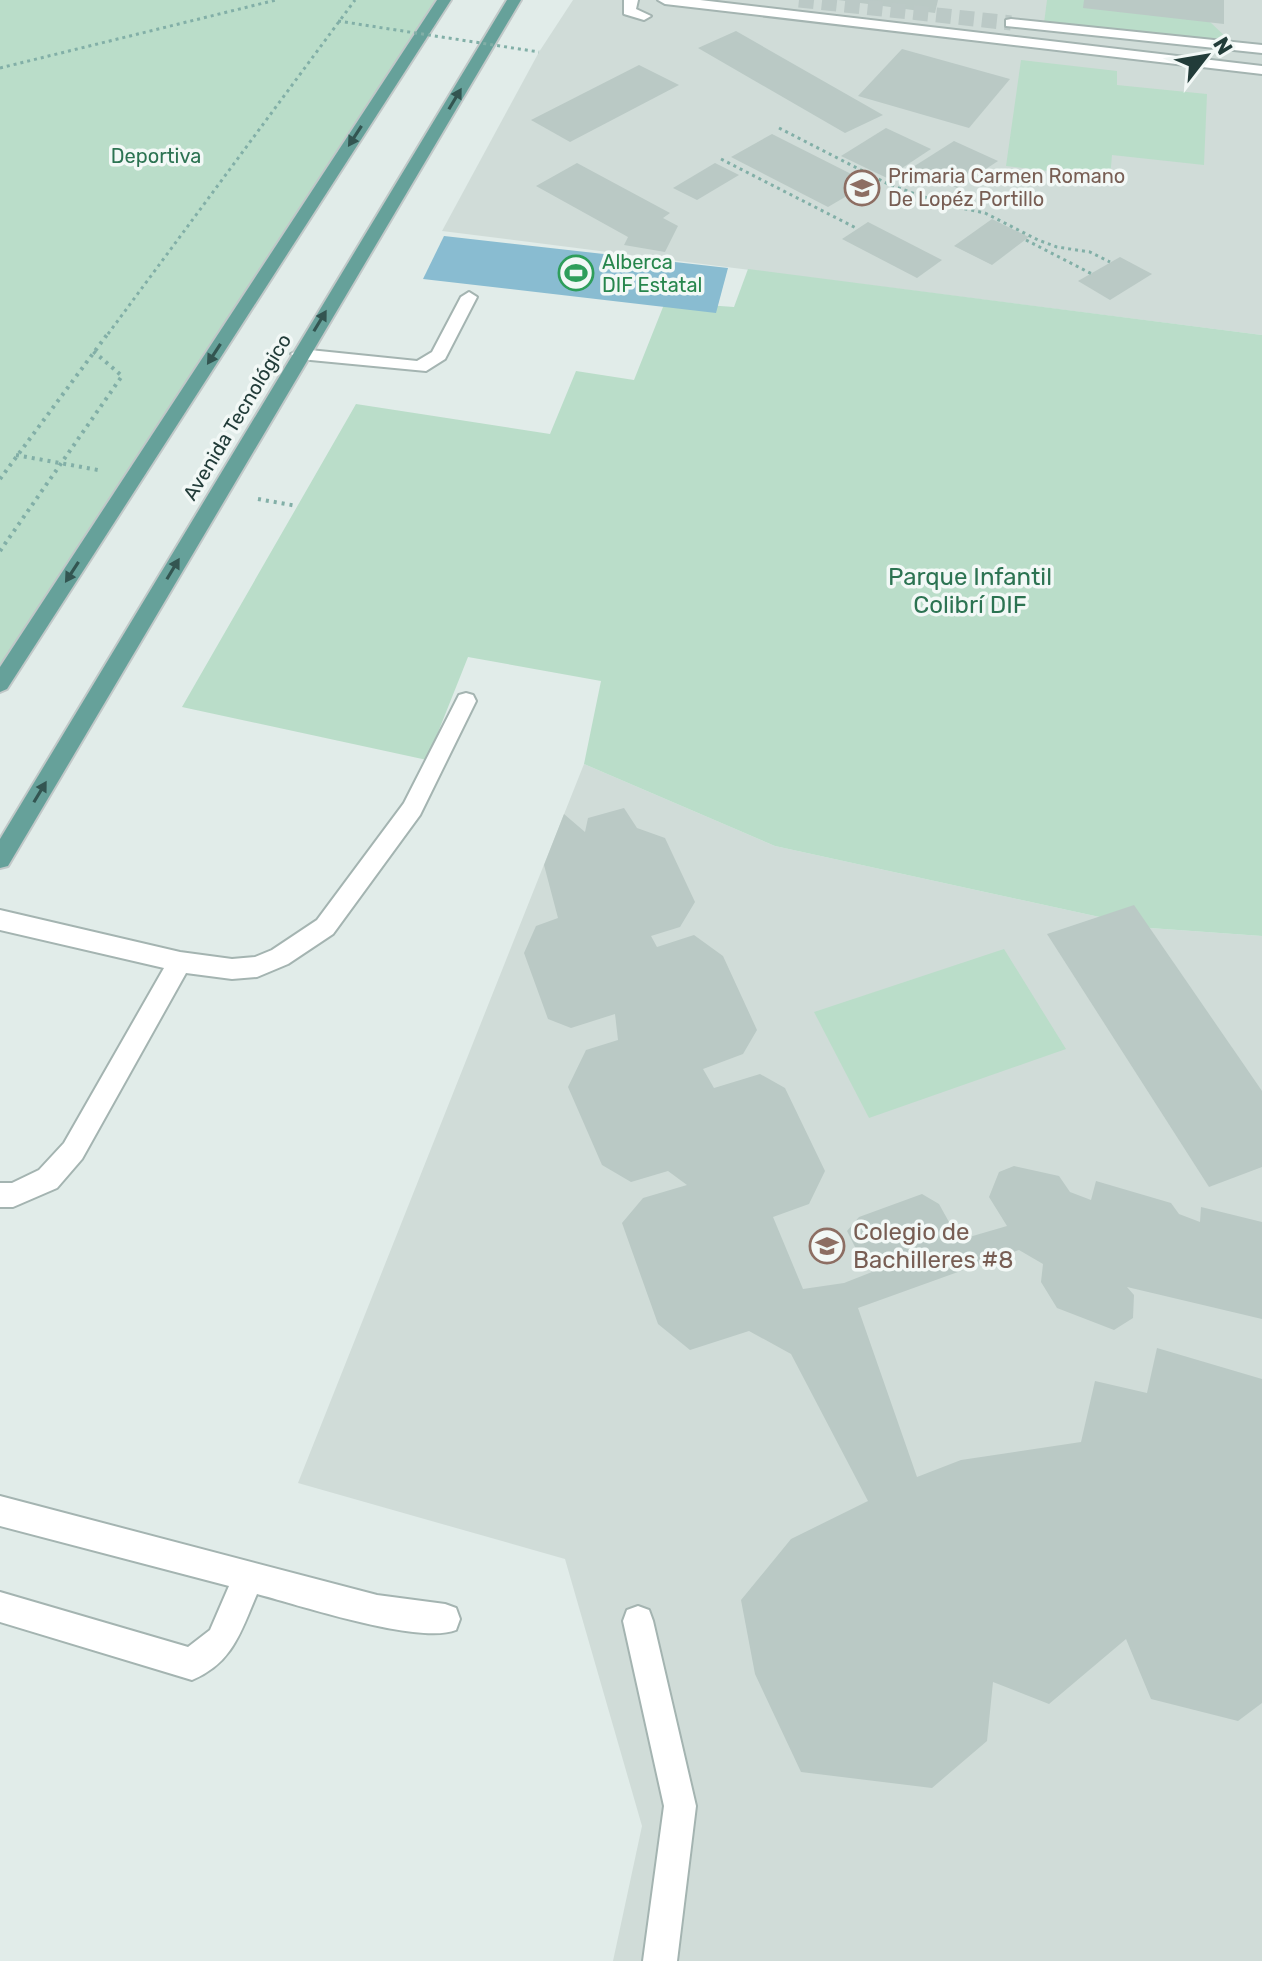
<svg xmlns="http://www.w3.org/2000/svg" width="1262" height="1961" font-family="Rubik,sans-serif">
<rect width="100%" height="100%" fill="#e1ece9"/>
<g fill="#d0dcd8">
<polygon points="573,0 1262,0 1262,335 442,231 539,52"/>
<polygon points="584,764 775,846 1150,928 1262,936 1262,1961 613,1961 642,1826 565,1559 298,1483"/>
</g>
<g fill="#baddc9">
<polygon points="0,0 443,0 0,675"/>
<polygon points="1047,0 1084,0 1210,22 1230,41 1044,23"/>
<polygon points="1021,60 1117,71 1117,85 1207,94 1204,165 1112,155 1110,178 1006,166"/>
<polygon points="748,269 1262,335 1262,936 1150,928 775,846 584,764 601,681 468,657 427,760 182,707 356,404 550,434 576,371 634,380 665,302 734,307"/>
<polygon points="1004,949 1066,1049 869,1118 814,1012"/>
</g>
<polygon fill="#89bcd1" points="444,236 728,268 716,313 423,279"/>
<g fill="#bac9c5">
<polygon points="838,0 938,0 935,13"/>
<polygon points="1084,0 1224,0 1224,24 1083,8"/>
<polygon points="736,31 797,66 883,115 845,133 698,48"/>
<polygon points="902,49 1010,79 969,128 858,96"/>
<polygon points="639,65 679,85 570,142 531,120"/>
<polygon points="886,128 931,149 887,178 841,156"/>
<polygon points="772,134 869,183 828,207 731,157"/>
<polygon points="954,141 998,161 957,188 913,167"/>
<polygon points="577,163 670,213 663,218 678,226 665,252 624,245 628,237 536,186"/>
<polygon points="715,163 739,175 697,200 673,188"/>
<polygon points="992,219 1029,237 992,265 954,246"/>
<polygon points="868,222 942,260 917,278 842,239"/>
<polygon points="1120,257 1152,274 1110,300 1078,281"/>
<polygon points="624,808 637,828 665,838 695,902 680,927 651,936 657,947 694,935 723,956 757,1030 743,1054 703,1069 714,1088 760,1074 785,1088 825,1171 809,1204 773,1217 803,1289 844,1283 872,1272 865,1267 847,1231 859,1217 922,1194 939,1204 959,1240 1007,1226 989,1197 999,1172 1014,1166 1059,1176 1070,1192 1091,1200 1096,1181 1171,1203 1179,1214 1200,1222 1201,1207 1262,1222 1262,1319 1127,1287 1134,1295 1133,1318 1114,1330 1057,1308 1041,1282 1043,1264 1019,1250 858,1308 917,1477 961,1460 1081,1442 1095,1381 1147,1393 1157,1348 1262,1379 1262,1703 1238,1721 1151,1699 1126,1639 1049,1704 993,1682 987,1741 932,1788 801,1772 755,1674 741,1600 791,1539 868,1501 791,1354 749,1331 690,1350 658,1324 622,1223 643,1198 687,1185 668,1171 631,1182 602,1165 568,1087 586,1050 618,1040 615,1014 571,1028 548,1019 524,953 536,926 558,918 544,865 564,814 585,832 588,818"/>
<polygon points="1134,905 1262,1091 1262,1167 1209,1187 1047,934"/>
</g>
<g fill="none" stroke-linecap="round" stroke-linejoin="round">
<polyline stroke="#bbc9c6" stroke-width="15" stroke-dasharray="15 8" stroke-linecap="butt" points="799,0 1011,23"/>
<g stroke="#a4b4b1" stroke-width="4">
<g id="minor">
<polygon points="624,0 638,0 636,9 651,16 644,20 624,14"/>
<polygon points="658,0 700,0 1262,66 1262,74 665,4"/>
<polygon points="1011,19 1262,45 1262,53 1006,26 1006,20"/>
<polygon points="469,292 477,297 445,359 426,371 300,359 291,354 300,349 417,361 432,352 461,297"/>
<polygon points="466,693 473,695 476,701 420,815 333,934 288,964 257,977 232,979 186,973 82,1159 57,1188 13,1207 0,1207 0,1183 12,1183 39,1170 64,1143 164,968 0,930 0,910 180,952 232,959 255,957 272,950 317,920 404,803 459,695"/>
<path d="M0,1496L377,1595L445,1604L456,1608L460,1619L456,1630C419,1645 299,1605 257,1594C241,1631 233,1663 192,1680L0,1622V1592L188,1647L210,1630L229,1586L0,1526Z"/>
<polygon points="638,1606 649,1610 653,1621 696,1806 677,1961 643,1961 664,1806 623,1621 627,1610"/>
</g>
</g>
<g stroke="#c1c8c8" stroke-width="4">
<g id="major">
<polygon points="437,0 451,0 7,689 0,692 0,667"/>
<polygon points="507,0 521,0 8,866 0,868 0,839"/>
</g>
</g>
<g stroke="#82afa7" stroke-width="3" stroke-dasharray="3 4" stroke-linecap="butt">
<polyline points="0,68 276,0"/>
<polyline points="779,128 890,185 947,205 985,213 1038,240 1057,247 1090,252 1110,262"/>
<polyline points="721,159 858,229"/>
<polyline points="1026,240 1092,274"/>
<polyline points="108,334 355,0"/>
</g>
<g stroke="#82afa7" stroke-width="4" stroke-dasharray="3 5" stroke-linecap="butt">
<polyline points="16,455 98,470"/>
<polyline points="0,479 109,332"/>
<polyline points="258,499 297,506"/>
<polyline points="0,551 122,376 93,351"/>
</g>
<use href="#minor" fill="#fff" fill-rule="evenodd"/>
<use href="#major" fill="#66a19a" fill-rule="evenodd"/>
<polyline stroke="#82afa7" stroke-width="3" stroke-dasharray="3 4" stroke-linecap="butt" points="338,21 539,52"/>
</g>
<defs><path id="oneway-solid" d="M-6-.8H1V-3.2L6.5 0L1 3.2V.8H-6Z" transform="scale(2)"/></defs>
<g fill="#335551">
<use href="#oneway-solid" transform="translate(455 99) rotate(-59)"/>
<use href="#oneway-solid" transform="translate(355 136) rotate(123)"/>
<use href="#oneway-solid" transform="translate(320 321) rotate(-59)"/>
<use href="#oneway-solid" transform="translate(214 354) rotate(123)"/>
<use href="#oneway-solid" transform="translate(173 569) rotate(-59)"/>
<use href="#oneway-solid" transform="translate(72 572) rotate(123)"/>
<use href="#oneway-solid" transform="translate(40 792) rotate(-59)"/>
</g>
<defs>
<g id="school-ring" transform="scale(1.8)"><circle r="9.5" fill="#f2f8f6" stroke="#8d6e63" stroke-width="1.5"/><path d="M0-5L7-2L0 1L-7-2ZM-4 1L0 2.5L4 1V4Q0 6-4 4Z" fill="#8d6e63"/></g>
<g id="stadium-ring" transform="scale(1.8)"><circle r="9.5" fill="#f2f8f6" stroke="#2e9e5b" stroke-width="1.5"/><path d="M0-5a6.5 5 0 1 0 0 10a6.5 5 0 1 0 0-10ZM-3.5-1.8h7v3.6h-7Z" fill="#2e9e5b"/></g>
</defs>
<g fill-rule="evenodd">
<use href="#school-ring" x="862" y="188"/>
<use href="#stadium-ring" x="576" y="273"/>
<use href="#school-ring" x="827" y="1246"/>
</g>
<g text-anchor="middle" stroke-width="7" stroke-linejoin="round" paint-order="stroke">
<g font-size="20" fill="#2c7352" stroke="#f2f8f6">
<text x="156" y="163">Deportiva</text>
</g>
<g font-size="20" fill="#785e54" stroke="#f2f8f6" text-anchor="start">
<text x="888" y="183">Primaria Carmen Romano<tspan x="888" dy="23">De Lopéz Portillo</tspan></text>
</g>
<g font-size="20" fill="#27864d" stroke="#f2f8f6" text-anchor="start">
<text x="602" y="269">Alberca<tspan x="602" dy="23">DIF Estatal</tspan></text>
</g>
<g font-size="20" fill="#223c39" stroke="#f2f8f6">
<text transform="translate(237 417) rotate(-59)" y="7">Avenida Tecnológico</text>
</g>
<g font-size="24" fill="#2c7352" stroke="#f2f8f6">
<text x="970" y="585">Parque Infantil<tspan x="970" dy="28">Colibrí DIF</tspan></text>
</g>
<g font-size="24" fill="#785e54" stroke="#f2f8f6" text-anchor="start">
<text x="853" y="1240">Colegio de<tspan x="853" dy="28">Bachilleres #8</tspan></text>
</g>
</g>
<g transform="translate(1206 56) rotate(59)" stroke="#f2f8f6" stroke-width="6" paint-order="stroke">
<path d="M0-6L14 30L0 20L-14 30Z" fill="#223c39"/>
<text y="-12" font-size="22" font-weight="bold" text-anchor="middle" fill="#223c39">N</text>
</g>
</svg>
